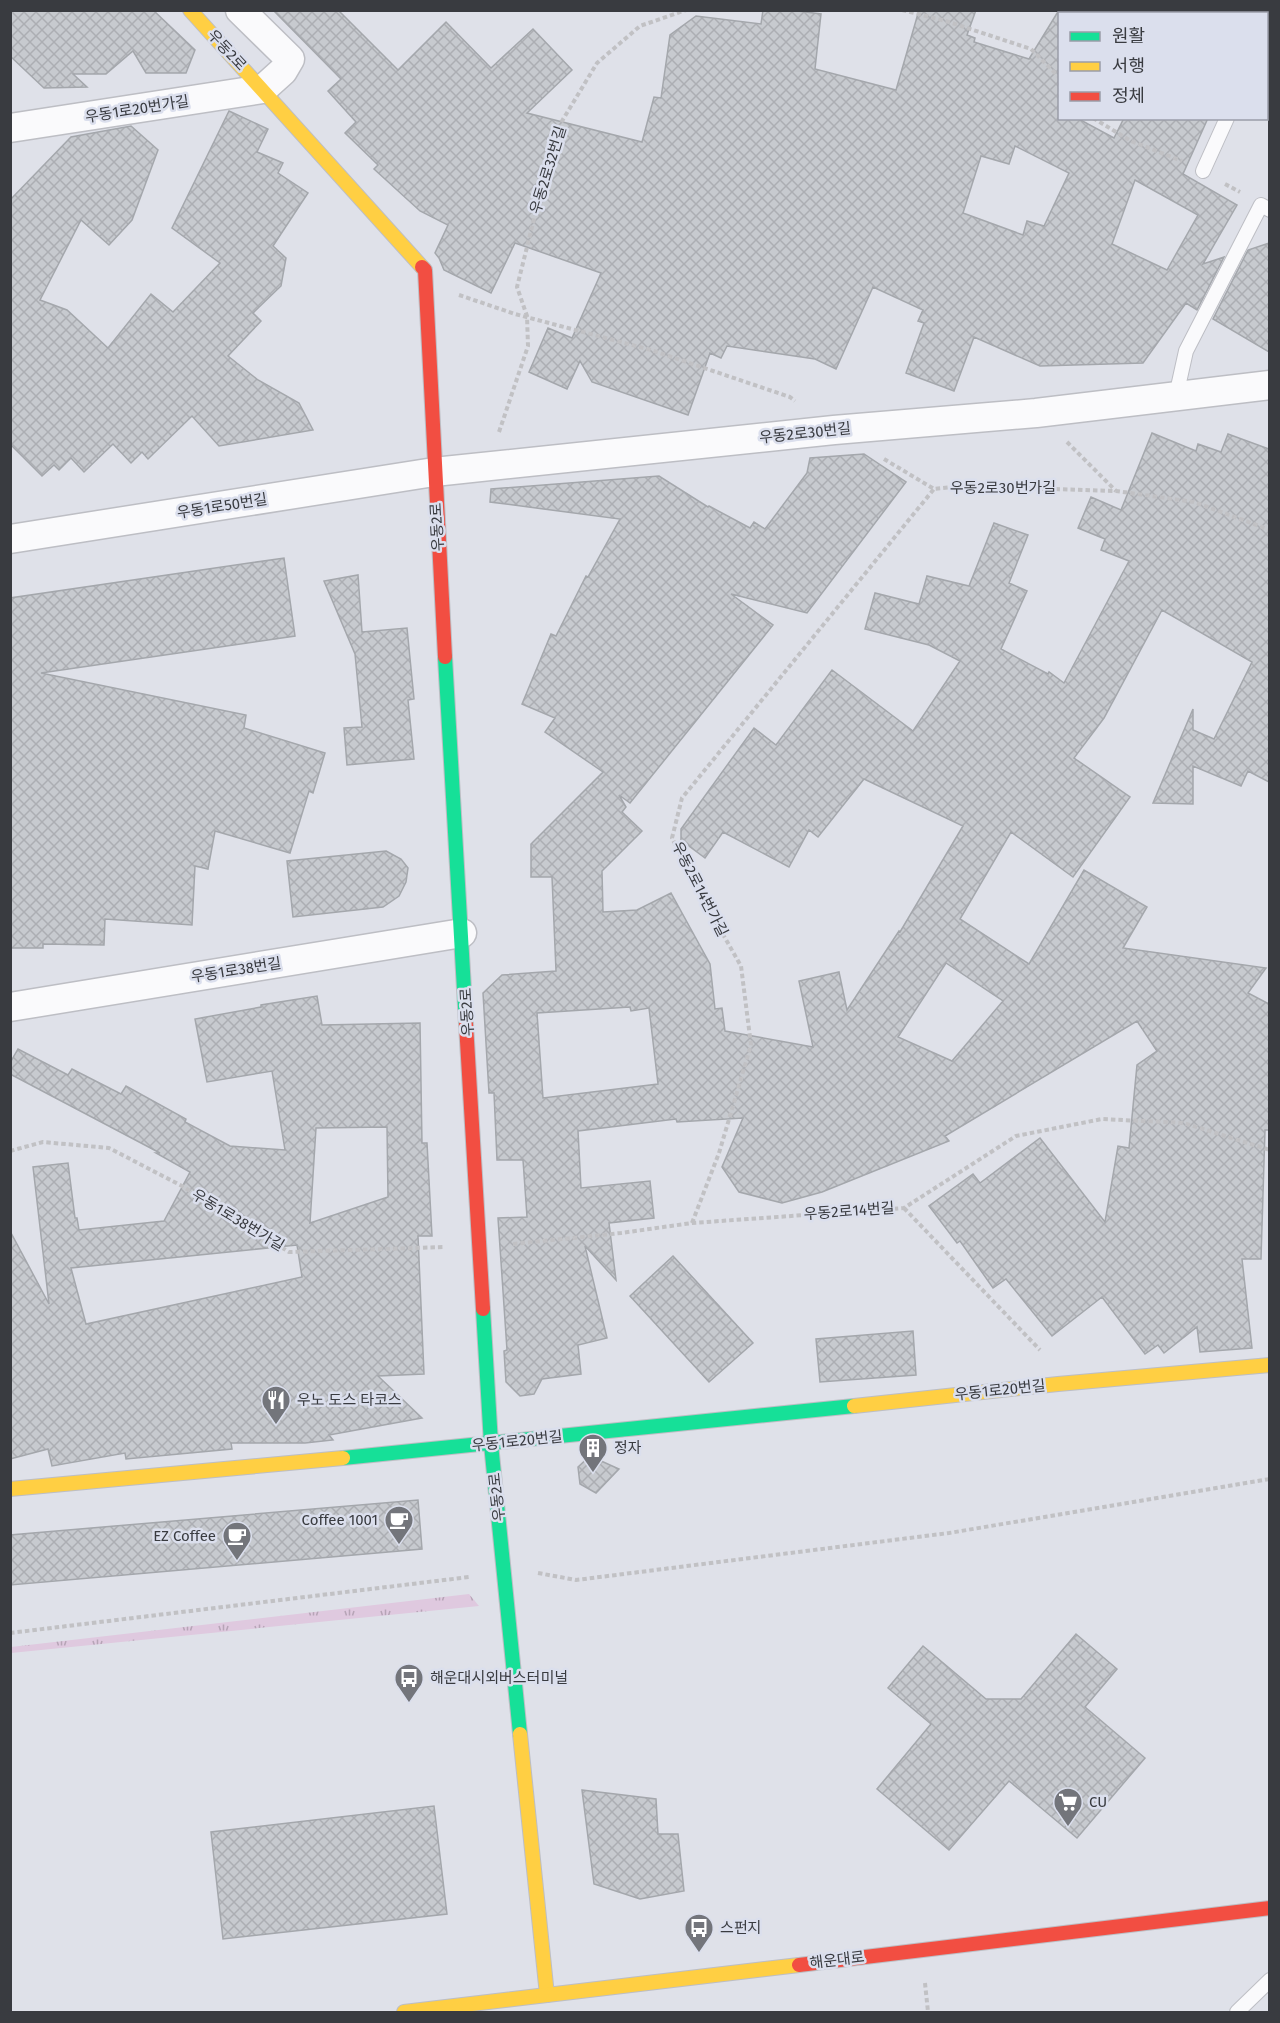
<svg xmlns="http://www.w3.org/2000/svg" width="1280" height="2023" font-family="'Fira Sans','Noto Sans KR',sans-serif">
<defs>
<pattern id="grass-tufts" width="24" height="20" patternUnits="userSpaceOnUse" patternTransform="scale(1.5)"><rect width="24" height="20" fill="#dfc9df"/><path d="M3 7l-1-3M5 7V3M7 7l1-3M15 17l-1-3M17 17v-4M19 17l1-3" fill="none" stroke="#b6a4b6"/></pattern>
<pattern id="building-cross-hatch" width="8" height="8" patternUnits="userSpaceOnUse" patternTransform="scale(1.5)"><rect width="8" height="8" fill="#c7cacf"/><path d="M0 0l8 8M0 8l8-8" fill="none" stroke="#acaeb3"/></pattern>
</defs>
<rect width="100%" height="100%" fill="#dfe1e9"/>
<polygon fill="url(#grass-tufts)" points="469,1594 479,1606 11,1653 11,1647"/>
<g fill="url(#building-cross-hatch)" stroke="#a4a7ac" stroke-width="1.5" fill-rule="evenodd">
<polygon points="10,10 153,10 195,50 186,73 146,73 133,51 106,74 73,74 87,87 44,88 10,56"/>
<path d="M273,10H338L398,70L446,22L491,68L533,29L572,70L527,113L642,142L654,97L661,98L670,35L696,16L761,24L763,10H790L821,14L815,69L896,90L919,10H976L967,35L975,38L974,42L1029,59L1059,10V118H1077L1114,138L1124,118H1208L1183,174L1237,205L1203,264L1224,257L1197,310L1186,303L1143,363L1040,366L974,337L954,391L906,373L924,323L918,321L923,310L873,287L836,369L815,359L727,346L721,358L710,353L688,415L592,382L580,361L567,389L529,372L548,328L572,338L601,273L515,243L491,293L444,270L439,258L435,253L448,225L420,211L374,169L378,165L345,133L356,122L328,91L341,79ZM1015,146L1069,173L1044,226L1027,221L1023,235L963,213L981,156L1009,164ZM1135,180L1198,215L1167,270L1112,244Z"/>
<polygon points="229,111 268,129 257,152 283,163 278,173 308,193 273,246 286,258 281,286 253,313 261,321 228,356 258,380 299,403 313,430 219,446 192,416 148,459 142,452 131,463 113,444 84,472 71,458 59,470 54,465 42,476 10,444 10,200 71,137 131,126 158,150 132,220 109,245 81,220 40,300 67,310 108,348 151,294 173,312 220,263 172,228"/>
<polygon points="1269,243 1269,352 1213,319 1248,250"/>
<path d="M1152,433L1196,451L1198,444L1221,452L1228,434L1269,449V782L1248,771L1241,786L1193,766V804L1153,803L1193,709V730L1214,739L1252,662L1162,610L1104,718L1074,758L1130,797L1073,877L1011,832L960,919L1029,964L1084,870L1147,907L1123,948L1266,968L1248,993L1269,1004V1130H1265L1261,1259H1242L1252,1348L1200,1352L1197,1327L1164,1353L1158,1345L1145,1354L1102,1297L1052,1336L1006,1279L993,1288L960,1241L957,1243L929,1206L973,1174L980,1183L1040,1138L1105,1222L1118,1146L1129,1148L1137,1065L1157,1051L1137,1021L945,1136L949,1141L822,1192L782,1203L739,1192L722,1167L743,1118L677,1122L676,1119L578,1131L581,1188L650,1181L654,1218L609,1223L616,1280L585,1246L607,1338L578,1345L581,1374L542,1379L534,1394L520,1396L506,1382L504,1351L507,1350L498,1218L527,1217L523,1160H497L494,1093H489L483,993L502,975L556,971L552,877H531V844L603,772L545,732L555,718L522,704L551,634L556,636L586,576L588,577L620,519L490,502L491,489L659,476L708,507L709,506L750,528L754,522L765,529L807,473L810,458L864,454L906,482L807,613L731,594L773,625L630,803L619,795L626,807L622,812L642,831L602,871L603,912L637,910L671,893L710,964L715,1009L722,1008L725,1031L813,1047L799,981L839,972L847,1010L899,931L900,932L963,826L864,779L818,837L809,830L789,867L723,832L705,858L681,840V829L754,728L776,745L832,670L913,731L960,661L929,645L865,629L875,593L919,604L927,576L969,586L994,523L1028,535L1009,583L1027,591L1001,649L1048,674L1049,672L1064,683L1129,561L1101,550L1105,539L1078,528L1091,497L1121,510ZM946,963L1003,1001L952,1061L898,1037ZM630,1007L631,1011L649,1008L658,1084L543,1098L537,1013Z"/>
<polygon points="284,558 295,636 41,673 246,715 244,728 325,753 313,793 309,791 290,853 215,831 208,869 195,866 192,925 105,919 104,945 43,944 43,948 10,948 10,598"/>
<polygon points="358,575 362,632 407,628 414,699 408,700 414,759 347,765 344,728 362,727 355,654 324,581"/>
<polygon points="386,851 401,859 408,868 406,882 399,896 383,907 293,917 287,861"/>
<path d="M317,996L322,1025L420,1023L422,1143H427L432,1236H418L424,1374L378,1376L422,1418L329,1435L333,1440L305,1443H231L232,1449L126,1459L125,1453L52,1466L48,1449L10,1459V1231L49,1304L33,1167L68,1163L75,1218H77L79,1230L164,1221L190,1172L156,1153H160L10,1074V1063L18,1049L68,1075L72,1069L121,1094L126,1086L186,1119L185,1122L230,1146L285,1150L272,1071L207,1082L195,1019L261,1007V1005ZM387,1127L388,1197L310,1223L316,1128ZM297,1245L302,1277L86,1324L71,1268Z"/>
<polygon points="673,1256 753,1343 709,1382 630,1296"/>
<polygon points="913,1331 916,1375 820,1382 816,1339"/>
<polygon points="590,1456 619,1469 596,1493 580,1484 578,1467"/>
<polygon points="418,1500 422,1549 10,1585 10,1535"/>
<polygon points="1076,1634 1117,1669 1085,1707 1145,1758 1077,1838 1009,1781 949,1850 877,1789 931,1724 888,1688 923,1646 986,1699 1021,1699"/>
<polygon points="582,1790 656,1799 658,1834 678,1834 684,1891 640,1899 594,1884"/>
<polygon points="434,1806 447,1914 223,1939 211,1832"/>
</g>
<g fill="none" stroke-linecap="round" stroke-linejoin="round">
<g stroke="#bdbec4" stroke-width="16">
<g id="lane">
<polyline points="1217,10 1220,14"/>
<polyline points="1266,25 1270,21"/>
<polyline points="1203,171 1227,118"/>
<polyline points="1176,396 1186,351 1261,205 1270,210"/>
<polyline points="1237,2012 1270,1980"/>
</g>
</g>
<g stroke="#bdbec4" stroke-width="31">
<g id="street">
<polyline points="10,128 263,89 283,71 290,59 240,10"/>
<polyline points="10,539 434,472 834,430 1036,413 1270,385"/>
<polyline points="10,1007 462,933"/>
</g>
</g>
<g stroke="#bdbec4" stroke-width="16">
<g id="fast">
<polyline points="445,657 466,1024"/>
<polyline points="483,1309 491,1444 520,1734"/>
<polyline points="343,1458 854,1406"/>
</g>
</g>
<g stroke="#bdbec4" stroke-width="16">
<g id="slow">
<polyline points="190,10 422,267"/>
<polyline points="854,1406 1058,1384 1270,1365"/>
<polyline points="10,1489 343,1458"/>
<polyline points="520,1734 547,1995"/>
<polyline points="404,2012 799,1965"/>
</g>
</g>
<g stroke="#bdbec4" stroke-width="16">
<g id="jam">
<polyline points="422,267 425,270 445,657"/>
<polyline points="466,1024 483,1309"/>
<polyline points="799,1965 1270,1908"/>
</g>
</g>
<g stroke="#c1c1c4" stroke-width="4" stroke-dasharray="4.5 3" stroke-linecap="butt">
<polyline points="902,10 946,21 1031,49 1060,78"/>
<polyline points="1093,118 1131,141 1182,161"/>
<polyline points="1225,184 1240,192"/>
<polyline points="459,295 515,314 651,350 790,397 795,401"/>
<polyline points="499,432 528,346 527,316 517,287 556,131 597,63 640,26 686,10"/>
<polyline points="1067,442 1116,491"/>
<polyline points="884,459 934,489 962,486 1116,491 1194,502 1270,530"/>
<polyline points="10,1151 43,1142 109,1148 182,1186 289,1252 445,1247"/>
<polyline points="904,1208 1040,1350"/>
<polyline points="692,1223 719,1153 751,1045 741,966 696,887 672,838 682,798 934,489"/>
<polyline points="513,1244 621,1233 692,1223 904,1208 1016,1136 1102,1119 1184,1123 1270,1150"/>
<polyline points="538,1573 576,1580 949,1533 1270,1479"/>
<polyline points="10,1633 469,1577"/>
<polyline points="925,1983 928,2012"/>
</g>
<use href="#lane" stroke="#fafafc" stroke-width="14"/>
<use href="#street" stroke="#fafafc" stroke-width="28"/>
<use href="#fast" stroke="#16e098" stroke-width="14"/>
<use href="#slow" stroke="#ffcf43" stroke-width="14"/>
<use href="#jam" stroke="#f24e42" stroke-width="14"/>
</g>
<defs>
<g id="restaurant-pin" transform="scale(1.5)"><path d="M0 17L-7.5 6A9.5 9.5 0 1 1 7.5 6Z" fill="#73757b" stroke="#dbdfed"/><path d="M-5-6h1v4h1v-4h1v4h1v-4h1v5L-1.5 .5V6h-2V.5L-5-1ZM5-6V6H3V1.5H1.5Q1.5-4 5-6Z" fill="#fff"/></g>
<g id="building-pin" transform="scale(1.5)"><path d="M0 17L-7.5 6A9.5 9.5 0 1 1 7.5 6Z" fill="#73757b" stroke="#dbdfed"/><path d="M-4-6H4V6H1V3H-1V6H-4ZM-2.5-4.3h1.7v1.8h-1.7ZM.8-4.3h1.7v1.8H.8ZM-2.5-1h1.7V.8h-1.7ZM.8-1h1.7V.8H.8Z" fill="#fff"/></g>
<g id="cafe-pin" transform="scale(1.5)"><path d="M0 17L-7.5 6A9.5 9.5 0 1 1 7.5 6Z" fill="#73757b" stroke="#dbdfed"/><path d="M-5.5-4.5H6V0H3Q3 3.5 0 3.5H-2.5Q-5.5 3.5-5.5 0ZM3-3.2v2h1.7v-2ZM-6 4.5H4V6H-6Z" fill="#fff"/></g>
<g id="bus-pin" transform="scale(1.5)"><path d="M0 17L-7.5 6A9.5 9.5 0 1 1 7.5 6Z" fill="#73757b" stroke="#dbdfed"/><path d="M-5-6H5V4H4V6H2V4H-2V6H-4V4H-5ZM-3.5-4V0h7V-4ZM-3.5 1.2v1.5H-2V1.2ZM2 1.2v1.5H3.5V1.2Z" fill="#fff"/></g>
<g id="supermarket-pin" transform="scale(1.5)"><path d="M0 17L-7.5 6A9.5 9.5 0 1 1 7.5 6Z" fill="#73757b" stroke="#dbdfed"/><path d="M-6-5.5h2.5l.6 2H6L4.5 2H-2.5L-4.4-4H-6ZM-1.5 3.2a1.3 1.3 0 1 0 .1 0ZM3 3.2a1.3 1.3 0 1 0 .1 0Z" fill="#fff"/></g>
</defs>
<g fill-rule="evenodd">
<use href="#restaurant-pin" x="276" y="1400"/>
<use href="#building-pin" x="593" y="1448"/>
<use href="#cafe-pin" x="399" y="1520"/>
<use href="#cafe-pin" x="237" y="1536"/>
<use href="#bus-pin" x="409" y="1678"/>
<use href="#supermarket-pin" x="1068" y="1802"/>
<use href="#bus-pin" x="699" y="1928"/>
</g>
<g text-anchor="middle" stroke-width="5" stroke-linejoin="round" paint-order="stroke">
<g font-size="15" fill="#393b40" stroke="#dbdfed">
<text transform="translate(227 50) rotate(47)" y="5">우동2로</text>
<text transform="translate(137 109) rotate(-9)" y="5">우동1로20번가길</text>
<text transform="translate(548 170) rotate(-73)" y="5">우동2로32번길</text>
<text transform="translate(805 433) rotate(-6)" y="5">우동2로30번길</text>
<text x="1003" y="493">우동2로30번가길</text>
<text transform="translate(222 506) rotate(-9)" y="5">우동1로50번길</text>
<text transform="translate(437 527) rotate(-93)" y="5">우동2로</text>
<text transform="translate(700 889) rotate(63)" y="5">우동2로14번가길</text>
<text transform="translate(236 970) rotate(-9)" y="5">우동1로38번길</text>
<text transform="translate(467 1012) rotate(-93)" y="5">우동2로</text>
<text transform="translate(849 1211) rotate(-4)" y="5">우동2로14번길</text>
<text transform="translate(238 1220) rotate(31)" y="5">우동1로38번가길</text>
<text transform="translate(1000 1390) rotate(-6)" y="5">우동1로20번길</text>
<text transform="translate(517 1441) rotate(-6)" y="5">우동1로20번길</text>
<text transform="translate(497 1497) rotate(-96)" y="5">우동2로</text>
<text transform="translate(837 1960) rotate(-7)" y="5">해운대로</text>
</g>
<g font-size="15" fill="#393b40" stroke="#dbdfed" text-anchor="start">
<text x="297" y="1405">우노 도스 타코스</text>
<text x="614" y="1453">정자</text>
<text x="378" y="1525" text-anchor="end">Coffee 1001</text>
<text x="216" y="1541" text-anchor="end">EZ Coffee</text>
<text x="430" y="1683">해운대시외버스터미널</text>
<text x="1089" y="1807">CU</text>
<text x="720" y="1933">스펀지</text>
</g>
</g>
<rect width="1280" height="2023" fill="none" stroke="#393b40" stroke-width="24"/>
<rect x="1058" y="12" width="210" height="108" fill="#dbdfed" stroke="#9a9da8" stroke-width="1.5"/>
<rect x="1070" y="32" width="30" height="9" fill="#16e098" stroke="#9a9da8" stroke-width="1.5"/>
<text x="1112" y="42" font-size="18" fill="#393b40">원활</text>
<rect x="1070" y="62" width="30" height="9" fill="#ffcf43" stroke="#9a9da8" stroke-width="1.5"/>
<text x="1112" y="72" font-size="18" fill="#393b40">서행</text>
<rect x="1070" y="92" width="30" height="9" fill="#f24e42" stroke="#9a9da8" stroke-width="1.5"/>
<text x="1112" y="102" font-size="18" fill="#393b40">정체</text>
</svg>
